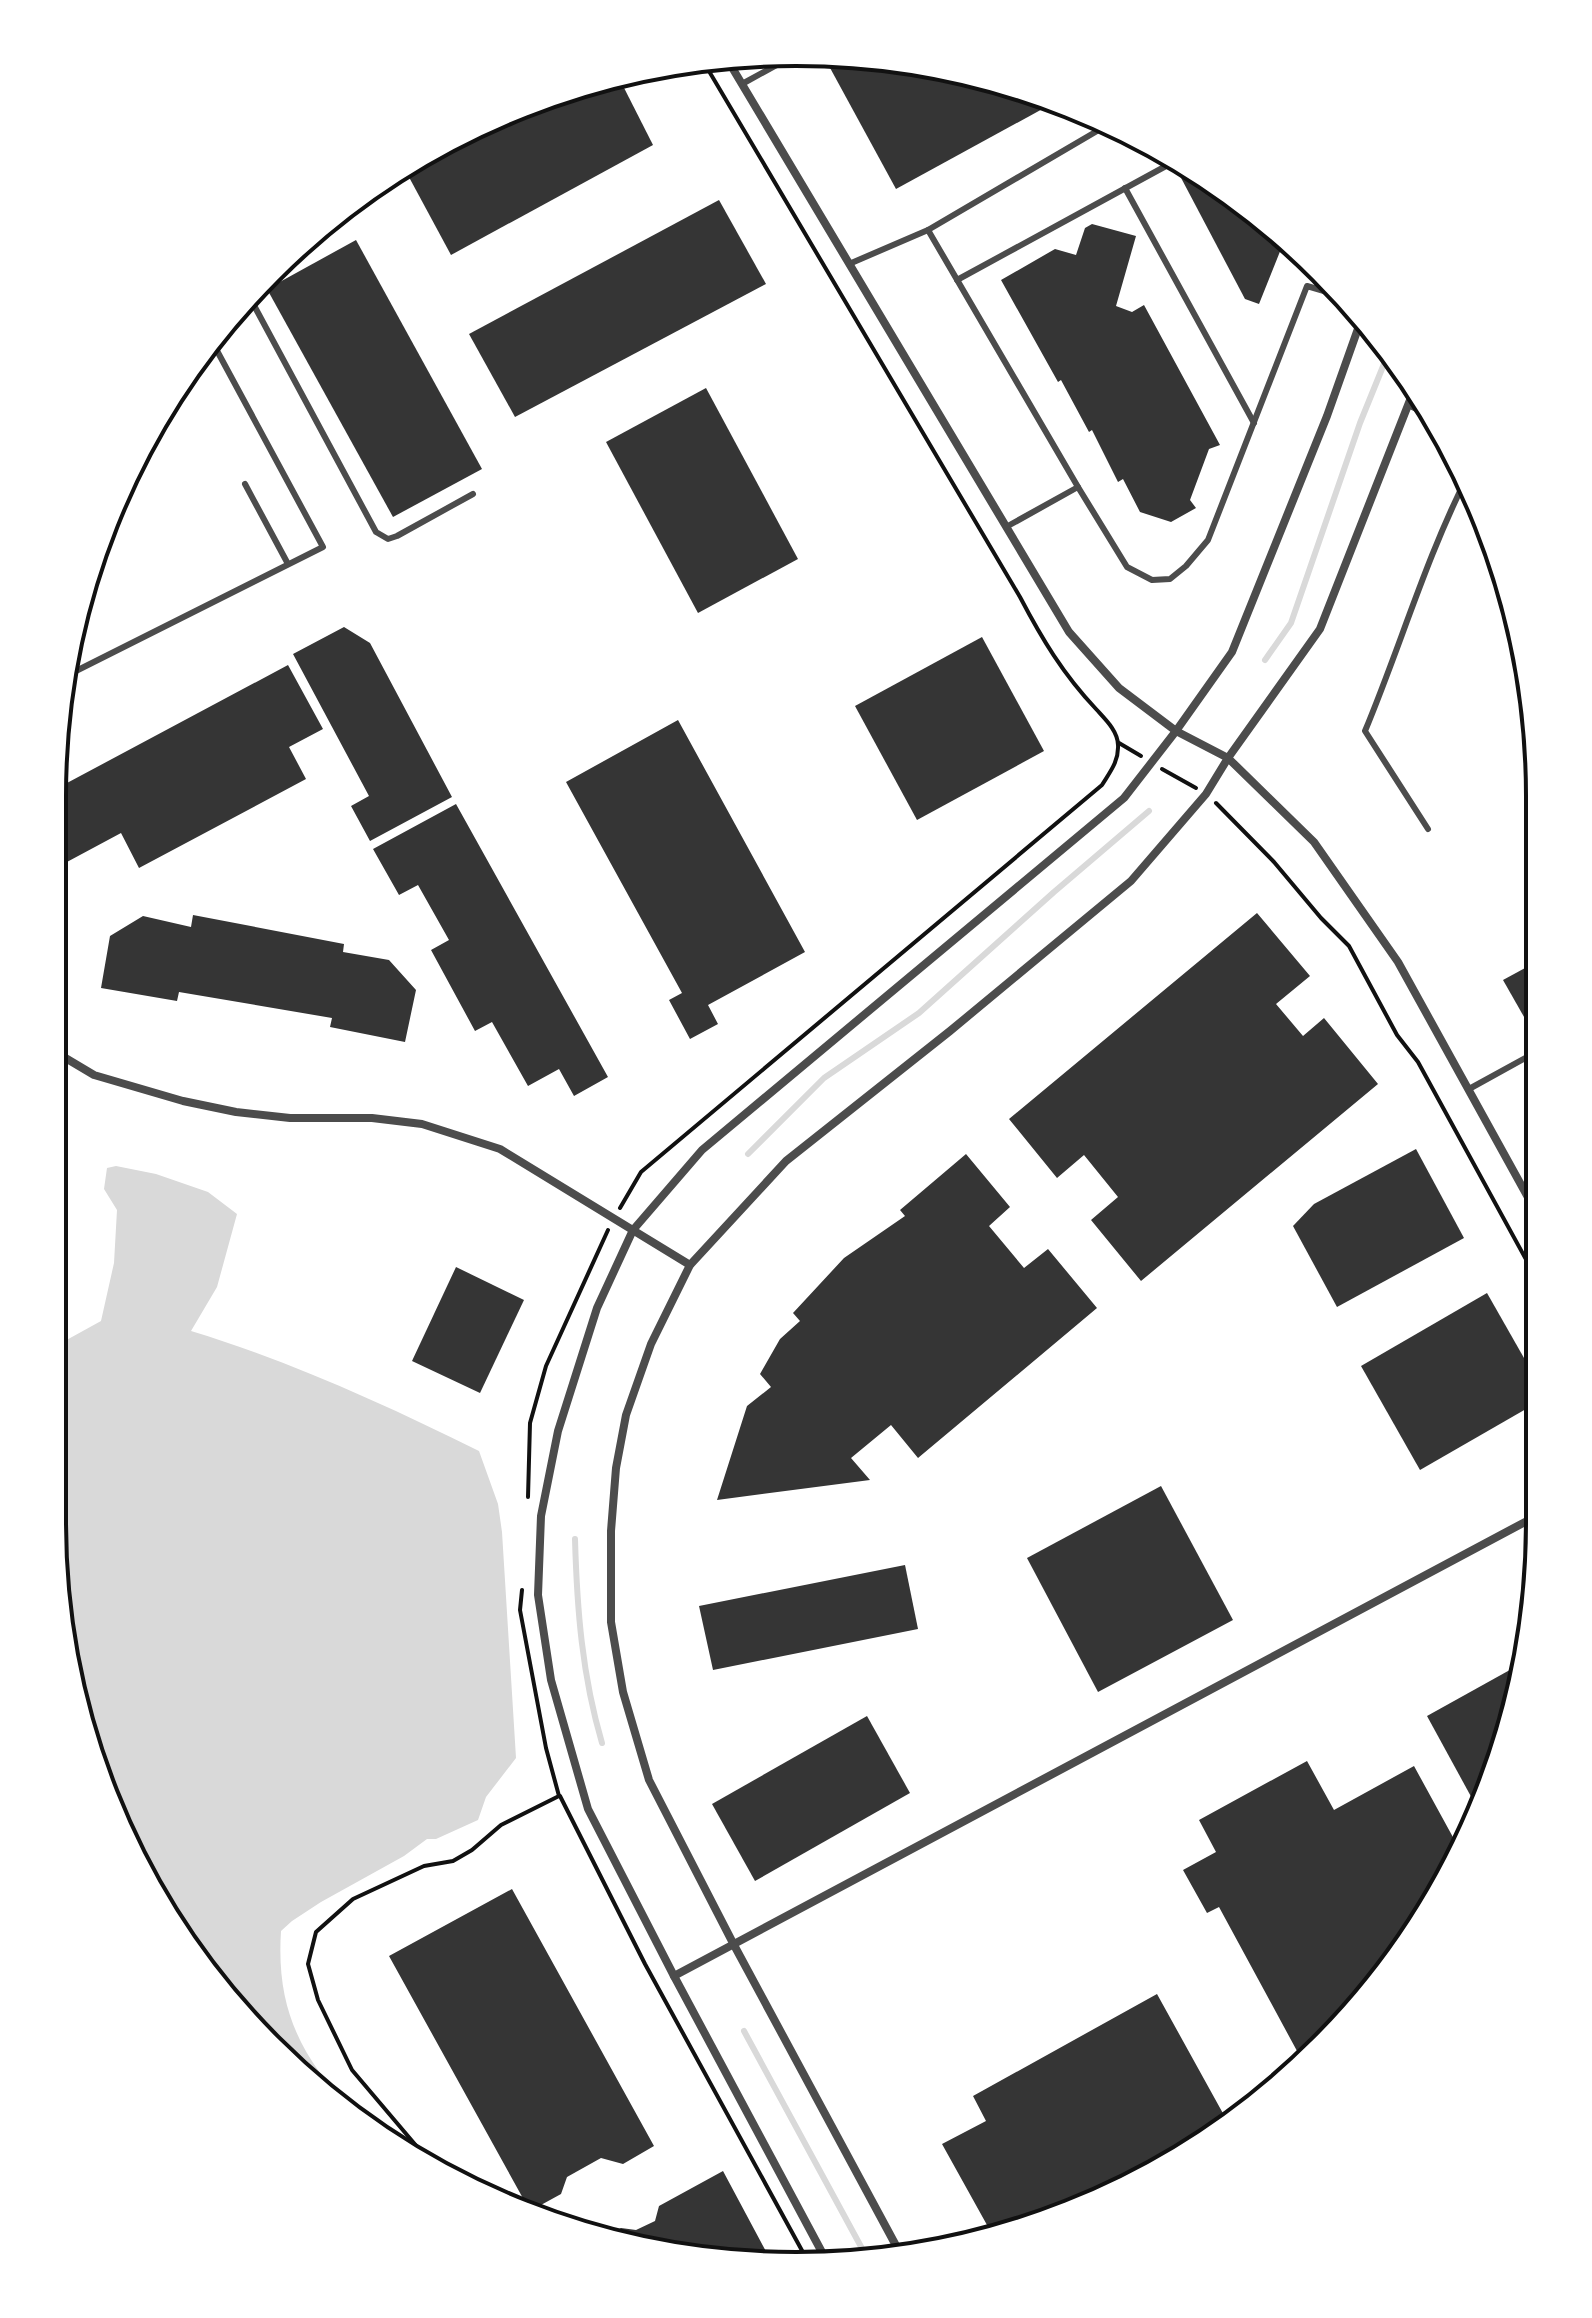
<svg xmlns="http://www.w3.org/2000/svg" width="1592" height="2318" font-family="'DejaVu Sans',sans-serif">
<rect width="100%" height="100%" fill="#fff"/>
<path fill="#d9d9d9" d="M116,1166L156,1174L208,1192L237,1214L217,1287L191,1331C290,1361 386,1405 479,1451L498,1504L502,1532L516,1758L486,1797L478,1820L436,1839H427L404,1856L321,1902L292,1921L281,1931C276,2008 300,2056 352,2111L306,2082L177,1935L77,1715L52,1522V1348L101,1321L114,1263L117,1210L104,1189L107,1168Z"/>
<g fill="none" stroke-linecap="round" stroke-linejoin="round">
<g stroke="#d9d9d9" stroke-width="6">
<polyline points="1265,660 1291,623 1360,423 1386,359"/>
<polyline points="748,1154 824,1078 919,1013 1054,892 1149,811"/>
<path d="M575,1539C577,1609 582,1675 602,1743"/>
<polyline points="744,2031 865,2254"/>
</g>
</g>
<g fill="#353535">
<polygon points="846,57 942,66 1057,101 896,189 829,66"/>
<polygon points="618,76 653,145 451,255 403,166 512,108"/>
<polygon points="1191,168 1210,178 1285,239 1259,304 1245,299 1179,174"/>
<polygon points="719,200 766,284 515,417 469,334"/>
<polygon points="1092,224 1136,236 1116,306 1132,312 1144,305 1220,445 1209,449 1190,500 1196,508 1171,522 1140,512 1123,479 1118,482 1092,430 1089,432 1061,380 1058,382 1001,280 1055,249 1076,255 1085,228"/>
<polygon points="356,240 482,469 393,517 267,289"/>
<polygon points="706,388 798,559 698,613 606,442"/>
<polygon points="344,627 370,643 452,797 370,841 351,806 369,796 293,654"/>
<polygon points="982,637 1044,751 917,820 855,706"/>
<polygon points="288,665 323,729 289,747 306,779 139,868 121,833 52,870 52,791"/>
<polygon points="678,720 805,952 708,1005 718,1024 690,1039 669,1000 682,993 566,782"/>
<polygon points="456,804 608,1077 574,1096 559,1069 528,1086 492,1022 475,1031 431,950 449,940 418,885 399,895 373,849"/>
<polygon points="1257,913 1310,976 1276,1004 1303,1036 1324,1018 1378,1084 1141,1281 1091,1220 1118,1197 1084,1155 1057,1178 1009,1119"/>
<polygon points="193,915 344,944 343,952 389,960 416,990 405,1042 330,1027 332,1018 179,992 177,1001 101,988 110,936 143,916 191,927"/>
<polygon points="1540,960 1540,1045 1503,980"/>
<polygon points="1416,1149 1464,1238 1337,1307 1293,1226 1314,1204"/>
<polygon points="966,1154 1010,1207 989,1226 1024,1268 1048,1249 1097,1308 918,1458 891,1425 851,1458 870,1480 717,1500 747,1406 771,1387 760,1374 780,1339 800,1321 793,1313 844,1258 905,1216 900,1210"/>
<polygon points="456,1267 524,1300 480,1393 412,1361"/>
<polygon points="1487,1293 1540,1386 1540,1401 1420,1470 1361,1366"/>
<polygon points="1161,1486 1233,1620 1098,1692 1027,1558"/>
<polygon points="905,1565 918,1629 713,1670 699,1606"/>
<polygon points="1526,1661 1483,1807 1480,1813 1427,1716"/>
<polygon points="867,1716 910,1793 755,1881 712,1804"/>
<polygon points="1307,1761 1334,1810 1414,1766 1460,1850 1414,1936 1322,2048 1303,2062 1219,1907 1207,1913 1183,1870 1216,1852 1199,1820"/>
<polygon points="512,1889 654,2146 623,2164 601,2158 567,2177 561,2194 530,2211 389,1956"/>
<polygon points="1157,1994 1225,2117 1125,2189 992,2234 942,2144 986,2121 973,2096"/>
<polygon points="723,2171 769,2257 699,2260 607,2235 621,2228 636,2230 655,2221 659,2206"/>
</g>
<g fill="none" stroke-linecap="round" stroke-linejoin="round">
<g stroke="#111" stroke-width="4">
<polyline points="1119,743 1141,756"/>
<polyline points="1162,769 1196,788"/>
<polyline points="1216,803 1274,862 1321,918 1349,946 1397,1035 1418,1062 1540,1285"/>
<path d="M620,1208L641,1172L1102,785C1110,772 1119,761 1118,745C1118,731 1105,719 1096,709C1063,674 1042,639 1020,597L703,61"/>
<polyline points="528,1497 530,1423 546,1366 608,1230"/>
<polyline points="560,1796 645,1964 805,2256"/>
<polyline points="424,2155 352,2070 318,2000 308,1964 316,1932 353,1899 424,1866 453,1861 472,1850 501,1825 559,1796 546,1748 520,1610 522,1590"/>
</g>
<g stroke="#4c4c4c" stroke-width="6">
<polyline points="742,84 800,52"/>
<polyline points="1125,188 1254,423"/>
<polyline points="928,230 1078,487"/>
<polyline points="849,264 928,230 1109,124"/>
<polyline points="957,280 1177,160"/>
<polyline points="250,298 376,532 388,539 397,536 473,494"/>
<polyline points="1408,405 1425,413"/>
<polyline points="245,484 288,564"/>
<polyline points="1006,527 1078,487 1127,567 1152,580 1170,579 1186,566 1208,540 1307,286 1341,296"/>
<polyline points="64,677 323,547 215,347"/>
<path d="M1428,829L1365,731C1400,647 1426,558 1467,477"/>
<polyline points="1469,1089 1540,1050"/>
</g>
<g stroke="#4c4c4c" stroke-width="8">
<polyline points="727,59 1069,632 1119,688 1176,731 1228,758 1314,842 1398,962 1540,1219"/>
<polyline points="52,1050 94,1075 183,1101 236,1112 290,1118 372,1118 422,1124 500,1149 690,1265"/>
<polyline points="674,1976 1540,1514"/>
<polyline points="900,2253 734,1945 649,1780 623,1692 611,1622 611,1531 616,1468 626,1415 651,1344 690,1265 786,1161 950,1031 1131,881 1206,794 1228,758 1320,629 1412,395"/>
<polyline points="824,2256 674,1976 588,1809 551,1680 538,1595 541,1516 558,1431 597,1308 633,1230 702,1150 1124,798 1176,731 1232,652 1327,416 1360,323"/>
</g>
</g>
<path d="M0 0H1592V2318H0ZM796 66H796A730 730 0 0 1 1526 796V1522A730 730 0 0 1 796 2252H796A730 730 0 0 1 66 1522V796A730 730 0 0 1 796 66Z" fill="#fff" fill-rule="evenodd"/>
<path fill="none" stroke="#111" stroke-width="4" d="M796 66H796A730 730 0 0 1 1526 796V1522A730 730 0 0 1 796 2252H796A730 730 0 0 1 66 1522V796A730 730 0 0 1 796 66Z"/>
</svg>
